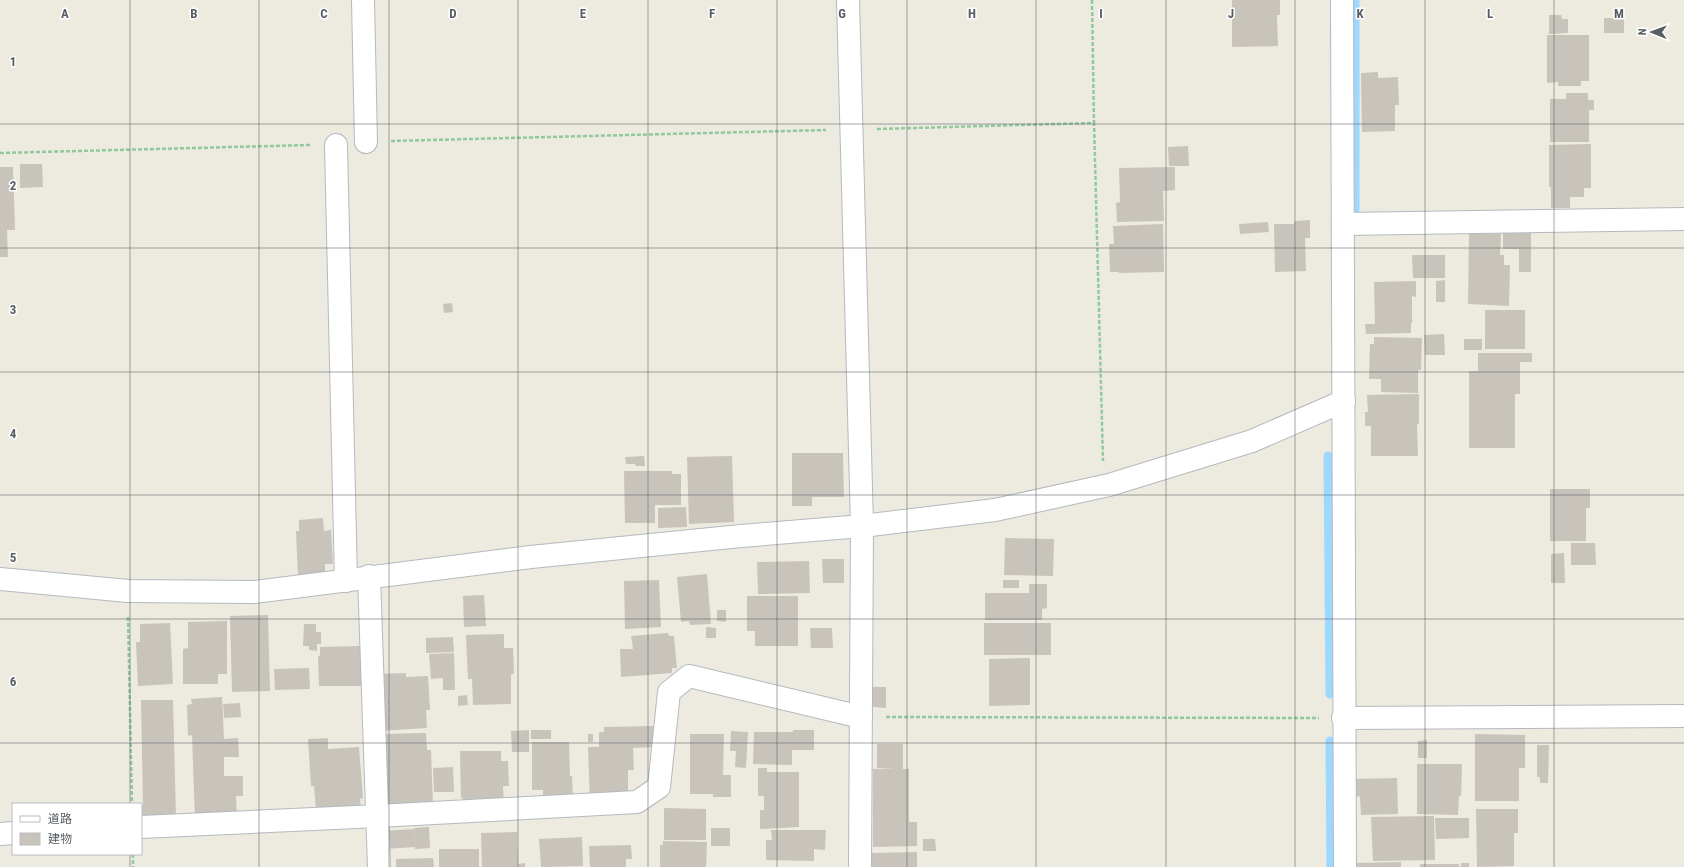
<svg xmlns="http://www.w3.org/2000/svg" width="1684" height="867" font-family="'Roboto Condensed','Noto Sans JP',sans-serif">
<rect width="100%" height="100%" fill="#edeadf"/>
<g fill="none" stroke-linecap="round" stroke-linejoin="round">
<g stroke="#9dd8ff" stroke-width="9">
<polyline points="1355,210 1355,0"/>
<polyline points="1328,456 1330,694"/>
<polyline points="1330,741 1331,867"/>
</g>
</g>
<g fill="#c8c4bc">
<polygon points="1232,0 1280,0 1280,15 1277,15 1278,46 1232,47"/>
<polygon points="1549,15 1561,15 1562,19 1568,19 1568,33 1549,34"/>
<rect x="1604" y="18" width="20" height="15"/>
<polygon points="1547,35 1589,35 1589,81 1581,81 1581,86 1558,86 1558,82 1547,83"/>
<polygon points="1378,72 1378,78 1398,77 1399,105 1395,105 1395,131 1362,132 1361,73"/>
<polygon points="1566,93 1588,93 1588,100 1594,100 1594,110 1589,110 1589,142 1550,142 1550,99 1566,99"/>
<polygon points="1591,144 1591,188 1584,188 1584,197 1570,197 1570,208 1551,208 1551,187 1549,187 1549,145"/>
<polygon points="1188,146 1189,166 1169,166 1168,147"/>
<polygon points="20,164 42,164 43,187 20,188"/>
<polygon points="0,167 13,167 15,230 7,230 8,257 0,257"/>
<polygon points="1175,167 1175,190 1163,191 1164,221 1117,222 1116,203 1120,202 1119,168"/>
<polygon points="1310,220 1310,238 1305,238 1306,271 1275,272 1274,224 1294,224 1294,221"/>
<polygon points="1268,222 1269,232 1240,234 1239,224"/>
<polygon points="1163,224 1164,272 1119,273 1119,272 1110,272 1109,244 1114,244 1113,226"/>
<polygon points="1503,231 1531,232 1531,272 1519,272 1519,249 1503,249"/>
<polygon points="1469,234 1501,234 1500,255 1504,255 1504,265 1510,265 1509,306 1468,304"/>
<polygon points="1412,255 1445,255 1445,278 1413,278"/>
<polygon points="1445,280 1445,302 1436,302 1436,281"/>
<polygon points="1416,281 1416,297 1412,296 1412,323 1399,323 1411,323 1411,333 1366,334 1365,324 1375,324 1374,282"/>
<polygon points="452,303 453,312 444,313 443,304"/>
<rect x="1485" y="310" width="40" height="39"/>
<polygon points="1444,334 1445,355 1425,355 1424,335"/>
<polygon points="1374,337 1422,338 1421,370 1418,370 1418,393 1381,392 1381,379 1369,379 1370,344 1374,344"/>
<rect x="1464" y="339" width="18" height="11"/>
<polygon points="1478,353 1532,353 1532,362 1520,362 1520,394 1515,394 1515,448 1469,448 1469,371 1478,371"/>
<polygon points="1419,394 1419,424 1417,424 1418,456 1371,456 1371,426 1365,426 1365,412 1368,412 1367,395"/>
<polygon points="792,453 843,453 844,497 812,497 812,506 792,506"/>
<polygon points="644,456 645,466 636,466 635,464 626,464 625,457"/>
<polygon points="732,456 734,522 689,524 687,457"/>
<polygon points="624,471 672,471 672,474 681,474 681,505 655,505 655,523 625,523"/>
<polygon points="1550,489 1590,489 1590,508 1586,508 1586,541 1550,541"/>
<polygon points="686,507 687,527 658,528 658,508"/>
<polygon points="323,518 324,531 331,530 333,564 325,564 325,573 298,576 296,531 299,531 299,520"/>
<polygon points="1005,538 1054,539 1053,576 1004,575"/>
<polygon points="1571,543 1595,543 1596,565 1571,565"/>
<polygon points="1564,553 1565,583 1551,583 1551,554"/>
<polygon points="822,559 844,559 844,583 823,583"/>
<polygon points="809,561 810,593 758,594 757,562"/>
<polygon points="707,574 711,624 690,625 689,621 681,622 677,577"/>
<polygon points="659,580 661,627 625,629 624,581"/>
<rect x="1003" y="580" width="16" height="8"/>
<polygon points="1029,584 1047,584 1047,608 1042,609 1042,620 985,620 985,593 1029,593"/>
<polygon points="484,595 486,626 464,627 463,596"/>
<polygon points="747,596 798,596 798,646 755,646 755,631 747,631"/>
<polygon points="717,610 726,610 726,622 717,621"/>
<polygon points="268,615 270,691 232,692 230,616"/>
<polygon points="227,621 227,674 218,674 218,684 183,684 183,649 188,648 188,622"/>
<polygon points="170,623 173,684 138,686 136,642 140,642 140,624"/>
<rect x="984" y="623" width="67" height="32"/>
<polygon points="304,624 316,624 316,632 321,632 321,644 317,644 317,651 309,650 309,646 303,646"/>
<polygon points="706,627 716,628 716,638 706,638"/>
<polygon points="810,628 832,628 833,648 811,648"/>
<polygon points="668,633 669,636 674,636 677,668 672,668 672,673 621,677 620,649 633,649 631,636"/>
<polygon points="504,634 504,648 513,648 514,674 511,674 511,704 473,705 472,679 468,679 466,635"/>
<polygon points="453,637 454,652 426,653 426,638"/>
<polygon points="360,646 363,686 319,686 318,656 320,656 320,647"/>
<polygon points="454,653 455,690 443,690 443,678 431,679 429,654"/>
<polygon points="1030,658 1030,705 989,706 989,659"/>
<polygon points="309,668 310,689 275,690 274,669"/>
<polygon points="406,673 406,677 428,676 430,710 426,710 427,728 380,731 378,674"/>
<polygon points="872,687 886,687 886,708 873,707"/>
<polygon points="467,695 468,705 458,706 458,696"/>
<polygon points="222,697 224,739 238,738 239,757 224,757 224,776 243,776 243,796 236,796 237,817 195,819 192,735 188,736 187,705 192,704 191,699"/>
<polygon points="141,700 173,700 176,819 141,820 141,805 143,805"/>
<polygon points="240,703 241,717 224,718 223,704"/>
<polygon points="654,726 655,747 633,748 634,770 628,770 628,801 590,803 588,747 599,747 599,732 604,732 604,727"/>
<polygon points="529,730 529,752 512,752 511,731"/>
<rect x="531" y="730" width="20" height="9"/>
<polygon points="793,730 814,730 814,750 792,750 792,765 753,764 754,732 793,732"/>
<polygon points="731,731 748,732 746,768 735,767 736,751 730,751"/>
<polygon points="426,733 427,750 431,750 433,806 382,808 381,734"/>
<rect x="588" y="734" width="5" height="8"/>
<polygon points="690,734 724,734 723,775 731,775 731,797 713,797 713,794 690,794"/>
<polygon points="1475,734 1525,735 1525,768 1519,768 1519,801 1475,801"/>
<polygon points="328,738 328,749 359,747 363,798 360,799 361,808 316,811 314,786 311,786 308,739"/>
<polygon points="1427,740 1427,758 1418,758 1418,741"/>
<polygon points="532,742 569,742 570,776 572,776 573,802 543,802 543,790 532,790"/>
<polygon points="877,744 903,744 903,769 909,769 909,822 917,822 917,846 873,847 873,769 894,769 877,768"/>
<polygon points="1537,745 1549,745 1548,783 1540,783 1540,777 1537,777"/>
<polygon points="460,751 501,751 501,761 508,761 509,786 503,786 504,803 463,803 463,798 461,798"/>
<polygon points="1417,764 1462,764 1461,796 1459,796 1458,815 1417,814"/>
<polygon points="453,767 454,792 434,792 433,768"/>
<polygon points="758,768 767,768 767,772 799,772 799,827 760,829 760,810 764,810 764,796 758,796"/>
<polygon points="1397,778 1398,814 1361,815 1360,796 1355,797 1354,779"/>
<polygon points="664,808 706,809 706,840 664,840"/>
<polygon points="1476,809 1518,809 1518,833 1514,833 1514,866 1477,867"/>
<polygon points="1434,816 1435,860 1373,861 1371,817"/>
<polygon points="1435,818 1469,818 1469,838 1436,839"/>
<polygon points="429,827 430,848 415,849 414,828"/>
<rect x="711" y="828" width="19" height="18"/>
<polygon points="414,829 415,847 385,849 384,831"/>
<polygon points="771,830 826,830 825,850 814,849 814,861 766,860 766,840 772,840"/>
<polygon points="517,832 518,864 525,863 525,867 482,867 481,833"/>
<polygon points="582,837 583,866 541,867 539,839"/>
<polygon points="923,839 935,839 936,851 923,851"/>
<polygon points="663,841 707,842 706,867 660,867 660,845 663,845"/>
<polygon points="631,845 632,859 626,859 626,867 590,867 589,846"/>
<rect x="439" y="849" width="40" height="18"/>
<polygon points="917,852 917,867 872,867 871,853"/>
<polygon points="433,858 434,867 396,867 396,859"/>
<polygon points="1401,862 1401,867 1354,867 1354,863"/>
<rect x="1461" y="863" width="8" height="4"/>
<rect x="1420" y="864" width="39" height="3"/>
</g>
<g fill="none" stroke-linecap="round" stroke-linejoin="round">
<g stroke="#b5b9be" stroke-width="24">
<g id="street">
<polyline points="363,0 366,142"/>
<polyline points="848,0 862,526 860,867"/>
<polyline points="1342,0 1345,867"/>
<polyline points="336,145 346,581"/>
<polyline points="1344,224 1684,219"/>
<polyline points="369,576 379,867"/>
<polyline points="0,579 128,591 254,592 531,557 741,536 862,526 995,510 1109,485 1252,441 1344,401"/>
<polyline points="1343,718 1684,716"/>
<polyline points="141,827 378,816 637,802 659,787 669,692 689,676 861,717"/>
<polyline points="0,834 13,833"/>
</g>
</g>
<g stroke="#91c99f" stroke-width="2.5" stroke-dasharray="4 2" stroke-linecap="butt">
<polyline points="1092,0 1094,123"/>
<polyline points="877,129 1094,123 1103,461"/>
<polyline points="391,141 826,130"/>
<polyline points="0,153 310,145"/>
<polyline points="128,617 132,804"/>
<polyline points="886,717 1319,718"/>
<polyline points="133,854 133,867"/>
</g>
<use href="#street" stroke="#fff" stroke-width="22"/>
</g>
<path fill="none" stroke="#585d62" stroke-width="1" stroke-opacity="0.55" d="M130,0V804M259,0V867M389,0V867M518,0V867M648,0V867M777,0V867M907,0V867M1036,0V867M1166,0V867M1295,0V867M1425,0V867M1554,0V867M0,124H1684M0,248H1684M0,372H1684M0,495H1684M0,619H1684M0,743H1684M130,854V867"/>
<g font-size="13" text-anchor="middle" font-weight="bold" fill="#585d62" stroke="#fff" stroke-width="3" stroke-linejoin="round" paint-order="stroke">
<text x="65" y="18">A</text>
<text x="194" y="18">B</text>
<text x="324" y="18">C</text>
<text x="453" y="18">D</text>
<text x="583" y="18">E</text>
<text x="712" y="18">F</text>
<text x="842" y="18">G</text>
<text x="972" y="18">H</text>
<text x="1101" y="18">I</text>
<text x="1231" y="18">J</text>
<text x="1360" y="18">K</text>
<text x="1490" y="18">L</text>
<text x="1619" y="18">M</text>
<text x="13" y="66">1</text>
<text x="13" y="190">2</text>
<text x="13" y="314">3</text>
<text x="13" y="438">4</text>
<text x="13" y="562">5</text>
<text x="13" y="686">6</text>
</g>
<rect x="12" y="803" width="130" height="52" fill="#ffffff" stroke="#bcbec0"/>
<rect x="20" y="816" width="20" height="6" fill="#ffffff" stroke="#bcbec0"/>
<text x="48" y="823" font-size="12" fill="#585d62">道路</text>
<rect x="20" y="833" width="20" height="12" fill="#c8c4bc" stroke="#bcbec0"/>
<text x="48" y="843" font-size="12" fill="#585d62">建物</text>
<g transform="translate(1652 32) rotate(271)" stroke="#ffffff" stroke-width="3" paint-order="stroke">
<path d="M0-3L7 15L0 10L-7 15Z" fill="#585d62"/>
<text y="-6" font-size="11" font-weight="bold" text-anchor="middle" fill="#585d62">N</text>
</g>
</svg>
